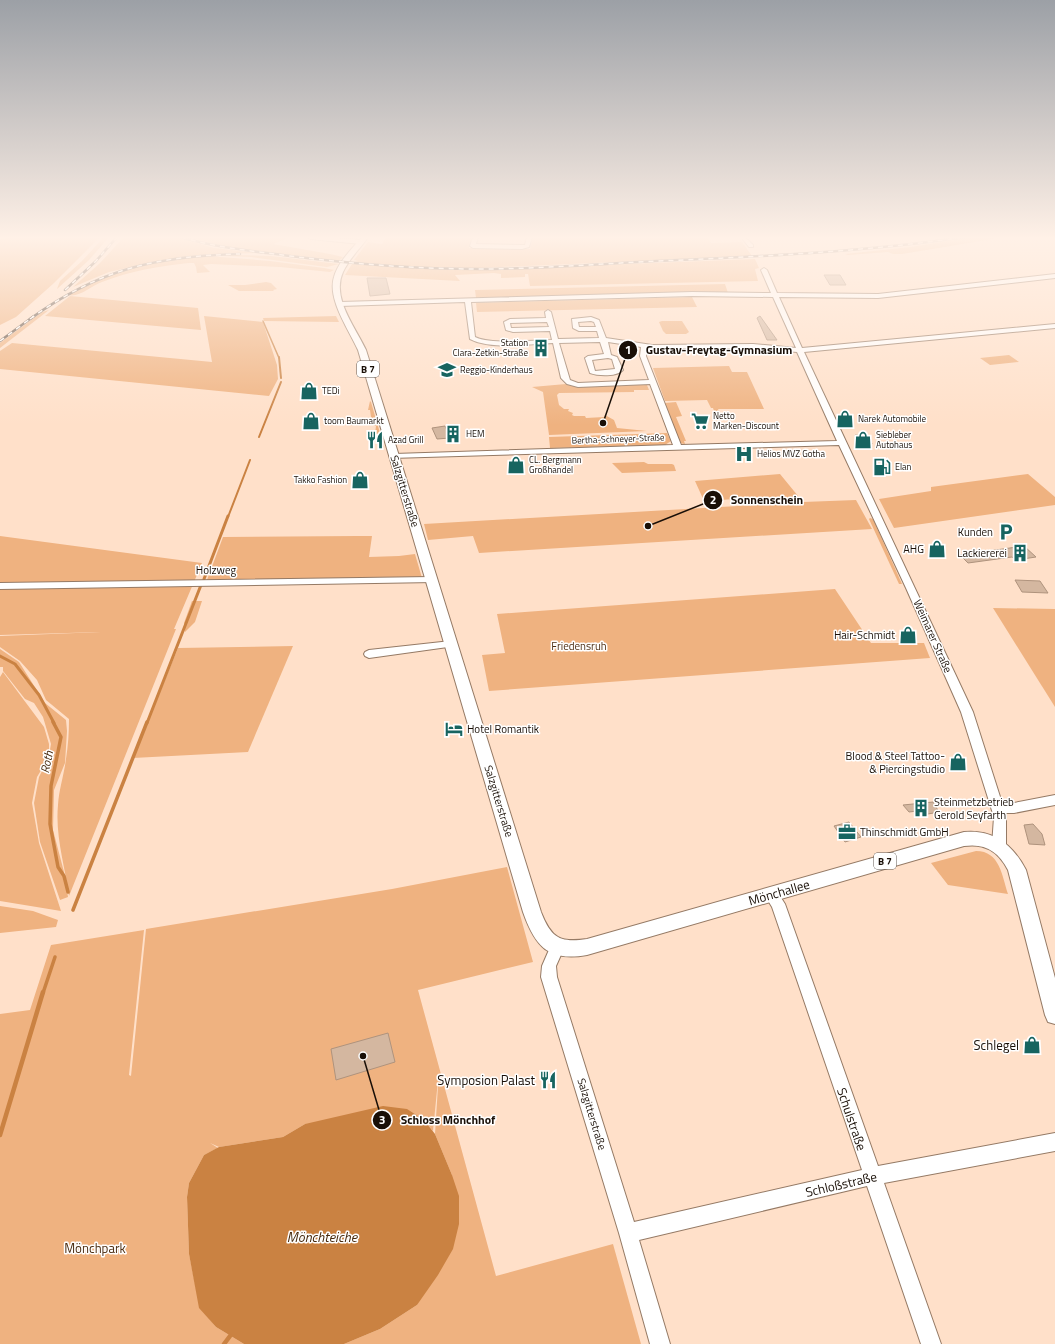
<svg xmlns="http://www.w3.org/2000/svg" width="1055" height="1344" font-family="'Titillium Web',sans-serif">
<rect width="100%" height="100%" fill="#ffe0c9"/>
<g fill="#efb280">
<polygon points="14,237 100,237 54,283 16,317 0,325 0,239"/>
<polygon points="104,237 109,237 89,260 57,289 60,281 82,261"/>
<polygon points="124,237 176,237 214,248 259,253 199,255 152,262 109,272 73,287 100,263"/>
<path d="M189,237H291L273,244L330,254L343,257L339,261C289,254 237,252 189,237Z"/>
<polygon points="386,237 472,237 469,248 530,249 533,237 645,238 645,237 708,237 711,243 742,242 752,256 478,268 412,267 355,262 358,261 354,260 368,242 382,244"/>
<polygon points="972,237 998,237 987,240 902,254 893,254 888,252 848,255 845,254 911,247"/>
<polygon points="236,255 271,256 339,264 327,267 251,257 224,256"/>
<path d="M208,256L270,261L324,268L334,270L330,272L280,267L211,264L203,265L210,272L197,273L196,267L194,263H189C159,266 130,271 102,282C91,286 79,298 68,295C82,289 94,281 108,276C140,264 174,259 208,256Z"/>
<polygon points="755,259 759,268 755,269 758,281 530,286 528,274 525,274 525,277 501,278 501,274 494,273 455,275 460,281 345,275 352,264 425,269 475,270"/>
<polygon points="266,282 271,283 277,289 273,290 274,291 239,291 228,285 245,285"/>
<polygon points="725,284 728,293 476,298 475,290"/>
<polygon points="70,296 198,308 201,330 45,316"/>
<polygon points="692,297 697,307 477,312 476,303"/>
<polygon points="49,310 0,348 0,343 42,312"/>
<polygon points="204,316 263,322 277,365 278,379 269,396 0,369 0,351 12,343 212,362"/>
<polygon points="336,316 339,322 264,321 263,318"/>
<polygon points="662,321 682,321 689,332 686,334 666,334 663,331 659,322"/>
<polygon points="1009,355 1019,362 990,365 980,358"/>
<polygon points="729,366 732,372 747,372 764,409 718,409 719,411 714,411 713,408 711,408 707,400 665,401 653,368"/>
<polygon points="566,384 576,386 651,384 652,385 647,385 649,390 634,390 634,392 559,393 557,395 559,405 564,409 569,409 568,411 573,413 572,415 574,416 585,416 586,418 604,417 605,415 614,420 617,428 647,431 549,435 543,392 532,387"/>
<polygon points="370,401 371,402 384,447 381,450 381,443 378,443 379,434 375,434 376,426 372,425 374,420 371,417 370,410 368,410"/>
<polygon points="676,402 682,416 676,417 686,441 684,441 685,444 679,443 665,403"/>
<polygon points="667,433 671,441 665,445 550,448 549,437"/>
<polygon points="644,462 648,464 672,464 674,465 676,471 622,473 612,463"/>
<polygon points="780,474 803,502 856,500 872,529 479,553 473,536 428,540 424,524 773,504 766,497 704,501 695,481"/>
<polygon points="1028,474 1055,497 1055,505 894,528 879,499 931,491 931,487"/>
<polygon points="870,518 873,519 902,584 899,584 869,519"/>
<path d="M0,536L202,563L174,629H176L69,896C65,866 55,836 58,805C59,789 64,775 66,759C68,746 69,733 69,719L46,700L37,680L20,661L0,647V636L101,632L0,635Z"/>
<polygon points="358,536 372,536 369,557 399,556 415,554 422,578 207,580 223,537"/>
<polygon points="835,589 871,643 924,643 930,658 489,691 482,655 505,653 497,614"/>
<polygon points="192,601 202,601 195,622 185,632 184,623"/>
<polygon points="993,608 1055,609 1055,707"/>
<polygon points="293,646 248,752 133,758 178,648"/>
<polygon points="0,649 19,662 45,703 66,720 67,731 65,763 54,790 53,830 64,872 68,897 60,900 40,842 34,803 39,777 49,757 37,777 32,803 39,843 61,911 0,901 0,677 3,672 44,727 49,744 49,755 51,744 43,717 34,703 25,699 3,671 3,667 0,667"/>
<path d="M976,851C1000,851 1002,876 1008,894L948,885L931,863Z"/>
<polygon points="507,867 533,962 418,990 496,1276 613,1244 641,1344 344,1344 380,1329 417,1305 452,1175 435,1134 439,1070 433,1131 424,1120 305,1124 283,1137 219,1147 210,1143 218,1148 204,1155 189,1183 187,1197 189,1254 200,1308 216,1327 244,1344 0,1344 0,1014 30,1010 51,945 144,930 129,1075 131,1076 146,929 392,889"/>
<polygon points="0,906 33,911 58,920 56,927 0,933"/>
</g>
<polygon fill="#ca8242" points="383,1106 407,1109 424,1120 435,1134 452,1175 459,1196 459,1224 453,1249 438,1275 417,1305 380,1329 344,1344 244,1344 216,1327 199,1308 189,1254 187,1197 189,1183 204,1155 219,1147 283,1137 305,1124"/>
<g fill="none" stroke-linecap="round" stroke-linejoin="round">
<polyline stroke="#ca8242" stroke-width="1.5" points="263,321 279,358"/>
<g stroke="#ca8242" stroke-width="2">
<polyline points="279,357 281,378"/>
<polyline points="259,437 281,382"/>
<polyline points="228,517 250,460"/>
</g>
<g stroke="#ca8242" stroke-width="3">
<polyline points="204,579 228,516"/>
<polyline points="0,656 15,664 39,695 54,723"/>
<polyline points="147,723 201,585"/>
</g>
<g stroke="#ca8242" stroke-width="3.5">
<polyline points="53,722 61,737 51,786 50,824 58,867 64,876 68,892"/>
<polyline points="73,910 147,722"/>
<polyline points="43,993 55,957"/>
</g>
<g stroke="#ca8242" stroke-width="4.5">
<polyline points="0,1135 43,992"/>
<polyline points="224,1344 230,1336"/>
</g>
</g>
<g fill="#d4b7a0" stroke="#af937d">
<polygon points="824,275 840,275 846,285 830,285"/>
<polygon points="367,278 386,278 390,294 370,296"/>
<polygon points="760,316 777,340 767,340 757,318"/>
<polygon points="445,426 450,438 437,439 432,428"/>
<polygon points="855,435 868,436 872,444 859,444"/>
<polygon points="1024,546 1036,557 1016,560 1012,557 968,563 960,555"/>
<polygon points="1015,580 1040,581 1048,593 1022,592"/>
<polygon points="933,802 939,812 928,814 926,810 909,812 903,805"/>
<polygon points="849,822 861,837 845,842 834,826"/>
<polygon points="1033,824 1042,834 1045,845 1029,844 1024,825"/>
<polygon points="388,1033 395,1062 336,1080 331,1049"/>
</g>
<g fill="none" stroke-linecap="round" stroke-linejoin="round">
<g stroke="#957a65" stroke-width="2">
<g id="minor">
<polygon points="308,237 322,237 361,240 364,242 361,244 311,239"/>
<polygon points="473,237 478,237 476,244 522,245 525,245 527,237 532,237 529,247 522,249 473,248 470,246"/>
<polygon points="741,237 745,237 753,245 753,247 749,247"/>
<path d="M764,268L767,270L777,293L878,294L1055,274V278L878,298L779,297L802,348L1055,324V328L804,352L973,712L1002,803H1014L1055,795V805L1014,813H1005L1006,817V846L1004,850L999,851L994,850L992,846L994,817L961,712L906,588L839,445L391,458V454H394L673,445L650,384L578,387L567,384L561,378L553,343C529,344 491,350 470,339L465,302L340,306L337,304L340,302L692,292L771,293L761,270ZM692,296L773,297L796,348L753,344L652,345L606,338L599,320L591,317L572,319L573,328L579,331H597L599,338L558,339L551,312L548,310L545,312L546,318L510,319L504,322L506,330L513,332L550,331L552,340C532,340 491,345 475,337L471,302ZM591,321L594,322L596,327H579L578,322ZM547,322L549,327L513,328H511L510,323ZM600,342L604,354L588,356L585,358L590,373C598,376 617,377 623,370L617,357L611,355L608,342L641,347L640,356L649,380L578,383L570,380L559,343ZM647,348H753L797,352L837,441L681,445L646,356ZM608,358L612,359L615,369L595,371L592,360Z"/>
<polygon points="432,577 437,580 435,582 0,589 0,583"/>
<polygon points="451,641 456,644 455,646 369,658 365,656 364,654 365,652 369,650"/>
<polygon points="771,888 776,890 785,904 878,1166 1055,1133 1055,1151 884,1183 941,1344 921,1344 867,1186 639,1240 670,1344 650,1344 619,1233 541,977 542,966 552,943 557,941 562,943 564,948 556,966 557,977 634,1222 862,1170 772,907 764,894 766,890"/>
</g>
</g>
<g stroke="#957a65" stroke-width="2">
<path id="major" d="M362,237H368C360,249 349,259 343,272C331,298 356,328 366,350L541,912C551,938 560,943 587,939L964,832C994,829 1013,845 1026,870L1055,978V1024L1048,1022L1045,1015L1008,870C998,851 985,843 964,846L587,955C548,962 535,946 523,912L358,350C349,330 327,299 334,277C338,262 352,249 362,237Z"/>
</g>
<use href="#minor" fill="#fff" fill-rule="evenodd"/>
<use href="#major" fill="#fff" fill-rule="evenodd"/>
<g stroke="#5d4d41" stroke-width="2.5">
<g id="rail">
<path d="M181,237C217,248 253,251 290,256C353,264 416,269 479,269C532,269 585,265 638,262C747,257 856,253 965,237"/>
<polyline points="65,290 96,261 117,237"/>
<path d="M30,319C99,269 156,256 240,254"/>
<polyline points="0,341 34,316"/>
</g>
</g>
<use href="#rail" stroke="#fff" stroke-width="1.5" stroke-dasharray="5" stroke-linecap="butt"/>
</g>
<linearGradient id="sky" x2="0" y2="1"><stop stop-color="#9ca0a6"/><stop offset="0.56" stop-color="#fff1e7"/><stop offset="1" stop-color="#fff1e7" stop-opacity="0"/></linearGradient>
<rect width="1055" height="425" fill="url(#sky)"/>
<defs>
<g id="building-bare" transform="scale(1.38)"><path d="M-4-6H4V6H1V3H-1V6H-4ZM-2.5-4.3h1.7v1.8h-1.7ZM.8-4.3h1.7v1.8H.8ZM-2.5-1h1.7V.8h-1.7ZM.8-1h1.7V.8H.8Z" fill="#176460" stroke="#fff" stroke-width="2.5" paint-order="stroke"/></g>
<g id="school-bare" transform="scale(1.38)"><path d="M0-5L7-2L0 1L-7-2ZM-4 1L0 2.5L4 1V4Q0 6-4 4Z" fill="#176460" stroke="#fff" stroke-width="2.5" paint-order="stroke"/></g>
<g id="shop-bare" transform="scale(1.38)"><path d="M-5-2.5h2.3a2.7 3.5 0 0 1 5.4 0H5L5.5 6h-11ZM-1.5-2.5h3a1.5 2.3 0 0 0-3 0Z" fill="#176460" stroke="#fff" stroke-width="2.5" paint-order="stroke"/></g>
<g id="supermarket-bare" transform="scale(1.38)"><path d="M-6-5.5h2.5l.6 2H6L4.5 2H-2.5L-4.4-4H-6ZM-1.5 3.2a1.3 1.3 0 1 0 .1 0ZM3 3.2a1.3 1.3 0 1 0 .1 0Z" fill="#176460" stroke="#fff" stroke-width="2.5" paint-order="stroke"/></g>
<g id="restaurant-bare" transform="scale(1.38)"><path d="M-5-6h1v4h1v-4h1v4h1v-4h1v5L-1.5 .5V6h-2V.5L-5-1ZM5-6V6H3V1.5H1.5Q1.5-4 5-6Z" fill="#176460" stroke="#fff" stroke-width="2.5" paint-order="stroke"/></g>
<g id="hospital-bare" transform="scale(1.38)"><path d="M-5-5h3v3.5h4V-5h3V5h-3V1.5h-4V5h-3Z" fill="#176460" stroke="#fff" stroke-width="2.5" paint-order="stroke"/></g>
<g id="fuel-bare" transform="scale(1.38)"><path d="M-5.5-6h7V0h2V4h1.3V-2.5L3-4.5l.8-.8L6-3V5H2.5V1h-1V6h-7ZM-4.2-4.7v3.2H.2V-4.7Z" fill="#176460" stroke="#fff" stroke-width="2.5" paint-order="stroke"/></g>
<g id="parking-bare" transform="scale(1.38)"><path d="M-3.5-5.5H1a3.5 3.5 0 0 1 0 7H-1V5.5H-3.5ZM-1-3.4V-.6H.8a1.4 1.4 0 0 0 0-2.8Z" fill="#176460" stroke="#fff" stroke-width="2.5" paint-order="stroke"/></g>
<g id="hotel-bare" transform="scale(1.38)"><path d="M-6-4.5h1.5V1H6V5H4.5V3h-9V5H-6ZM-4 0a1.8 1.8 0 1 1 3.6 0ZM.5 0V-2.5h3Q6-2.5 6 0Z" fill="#176460" stroke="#fff" stroke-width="2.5" paint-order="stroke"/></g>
<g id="office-bare" transform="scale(1.38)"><path d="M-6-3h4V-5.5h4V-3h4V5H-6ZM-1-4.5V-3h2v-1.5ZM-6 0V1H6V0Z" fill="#176460" stroke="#fff" stroke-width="2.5" paint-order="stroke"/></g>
</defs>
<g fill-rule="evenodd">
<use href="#building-bare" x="541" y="348"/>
<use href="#school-bare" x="447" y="370"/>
<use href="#shop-bare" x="309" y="391"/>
<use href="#shop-bare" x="845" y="419"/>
<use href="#shop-bare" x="311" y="421"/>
<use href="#supermarket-bare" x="700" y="421"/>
<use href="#building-bare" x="453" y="434"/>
<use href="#restaurant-bare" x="375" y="440"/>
<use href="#shop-bare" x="863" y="440"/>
<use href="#hospital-bare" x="744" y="454"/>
<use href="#shop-bare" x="516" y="465"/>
<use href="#fuel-bare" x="882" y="467"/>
<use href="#shop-bare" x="360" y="480"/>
<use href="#parking-bare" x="1006" y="532"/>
<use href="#shop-bare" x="937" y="549"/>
<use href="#building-bare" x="1020" y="553"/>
<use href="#shop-bare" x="908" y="635"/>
<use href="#hotel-bare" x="454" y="729"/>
<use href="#shop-bare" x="958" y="762"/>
<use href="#building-bare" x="921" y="808"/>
<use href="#office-bare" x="847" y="832"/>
<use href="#shop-bare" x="1032" y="1045"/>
<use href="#restaurant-bare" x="548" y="1080"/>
</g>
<g text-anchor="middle" stroke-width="3" stroke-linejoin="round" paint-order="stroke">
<g font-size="9" fill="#190f07" stroke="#fff" text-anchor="start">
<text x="528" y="346" text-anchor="end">Station<tspan x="528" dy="10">Clara-Zetkin-Straße</tspan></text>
<text x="460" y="373">Reggio-Kinderhaus</text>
<text x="322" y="394">TEDi</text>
<text x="713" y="419">Netto<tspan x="713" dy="10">Marken-Discount</tspan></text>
<text x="858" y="422">Narek Automobile</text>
<text x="324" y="424">toom Baumarkt</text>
<text x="466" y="437">HEM</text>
<text x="876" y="438">Siebleber<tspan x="876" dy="10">Autohaus</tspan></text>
<text x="388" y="443">Azad Grill</text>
<text x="757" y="457">Helios MVZ Gotha</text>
<text x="529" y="463">CL. Bergmann<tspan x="529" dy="10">Großhandel</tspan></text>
<text x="895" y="470">Elan</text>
<text x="347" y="483" text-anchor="end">Takko Fashion</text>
</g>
<g font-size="9" fill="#190f07" stroke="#fff">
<text transform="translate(618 439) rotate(-2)" y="3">Bertha-Schneyer-Straße</text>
</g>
<g fill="#fff" stroke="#5e5751" stroke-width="1">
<rect x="357" y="361" width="22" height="16" rx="3"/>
<rect x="874" y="853" width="22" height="16" rx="3"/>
</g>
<g font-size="10" font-weight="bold" fill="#190f07">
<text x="368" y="373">B 7</text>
<text x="885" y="865">B 7</text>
</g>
<g font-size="11" fill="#190f07" stroke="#fff">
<text transform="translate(405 491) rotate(73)" y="4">Salzgitterstraße</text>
<text x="216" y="574">Holzweg</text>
<text transform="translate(933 636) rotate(66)" y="4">Weimarer Straße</text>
<text transform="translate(499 801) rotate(73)" y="4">Salzgitterstraße</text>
<text transform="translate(592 1114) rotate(73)" y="4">Salzgitterstraße</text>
</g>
<g font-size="11" fill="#190f07" stroke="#fff" text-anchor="end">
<text x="993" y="536">Kunden</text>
<text x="924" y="553">AHG</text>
<text x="1007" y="557">Lackiererei</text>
<text x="895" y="639">Hair-Schmidt</text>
<text x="467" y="733" text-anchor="start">Hotel Romantik</text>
<text x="945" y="760">Blood &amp; Steel Tattoo-<tspan x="945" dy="13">&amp; Piercingstudio</tspan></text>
<text x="934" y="806" text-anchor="start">Steinmetzbetrieb<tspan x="934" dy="13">Gerold Seyfarth</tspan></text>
<text x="860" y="836" text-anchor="start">Thinschmidt GmbH</text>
</g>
<g font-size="11" fill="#4c2d12" stroke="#fff">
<text x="579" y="650">Friedensruh</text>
</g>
<g font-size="12" font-style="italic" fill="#46290d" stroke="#fff">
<text transform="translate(47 762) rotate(-79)" y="4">Roth</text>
</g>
<g font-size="13" fill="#190f07" stroke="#fff">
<text transform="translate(779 892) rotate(-16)" y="5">Mönchallee</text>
<text transform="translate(852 1119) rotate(71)" y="5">Schulstraße</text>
<text transform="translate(841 1184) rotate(-13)" y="5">Schloßstraße</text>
</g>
<g font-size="13" fill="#190f07" stroke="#fff" text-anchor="end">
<text x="1019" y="1050">Schlegel</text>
<text x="535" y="1085">Symposion Palast</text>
</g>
<g font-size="13" fill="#4c2d12" stroke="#fff">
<text x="95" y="1253">Mönchpark</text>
</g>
<g font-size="14" font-style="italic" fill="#46290d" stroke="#fff">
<text x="322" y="1242">Mönchteiche</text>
</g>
</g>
<path fill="none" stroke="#190f07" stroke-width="1.5" d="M603 423L628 350M648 526L713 500M363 1056L382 1120"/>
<g fill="#190f07" stroke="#fff" stroke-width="1.5">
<circle cx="603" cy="423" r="4"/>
<circle cx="648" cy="526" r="4"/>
<circle cx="363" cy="1056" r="4"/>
<circle cx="628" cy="350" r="10"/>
<circle cx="713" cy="500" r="10"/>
<circle cx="382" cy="1120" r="10"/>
</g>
<g font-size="12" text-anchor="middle" font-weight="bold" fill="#fff">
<text x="628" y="354">1</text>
<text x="713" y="504">2</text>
<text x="382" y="1124">3</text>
</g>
<g font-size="12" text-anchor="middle" font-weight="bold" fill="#190f07" stroke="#fff" stroke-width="3" stroke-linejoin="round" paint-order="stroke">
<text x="719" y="354">Gustav-Freytag-Gymnasium</text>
<text x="767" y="504">Sonnenschein</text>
<text x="448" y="1124">Schloss Mönchhof</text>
</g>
</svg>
